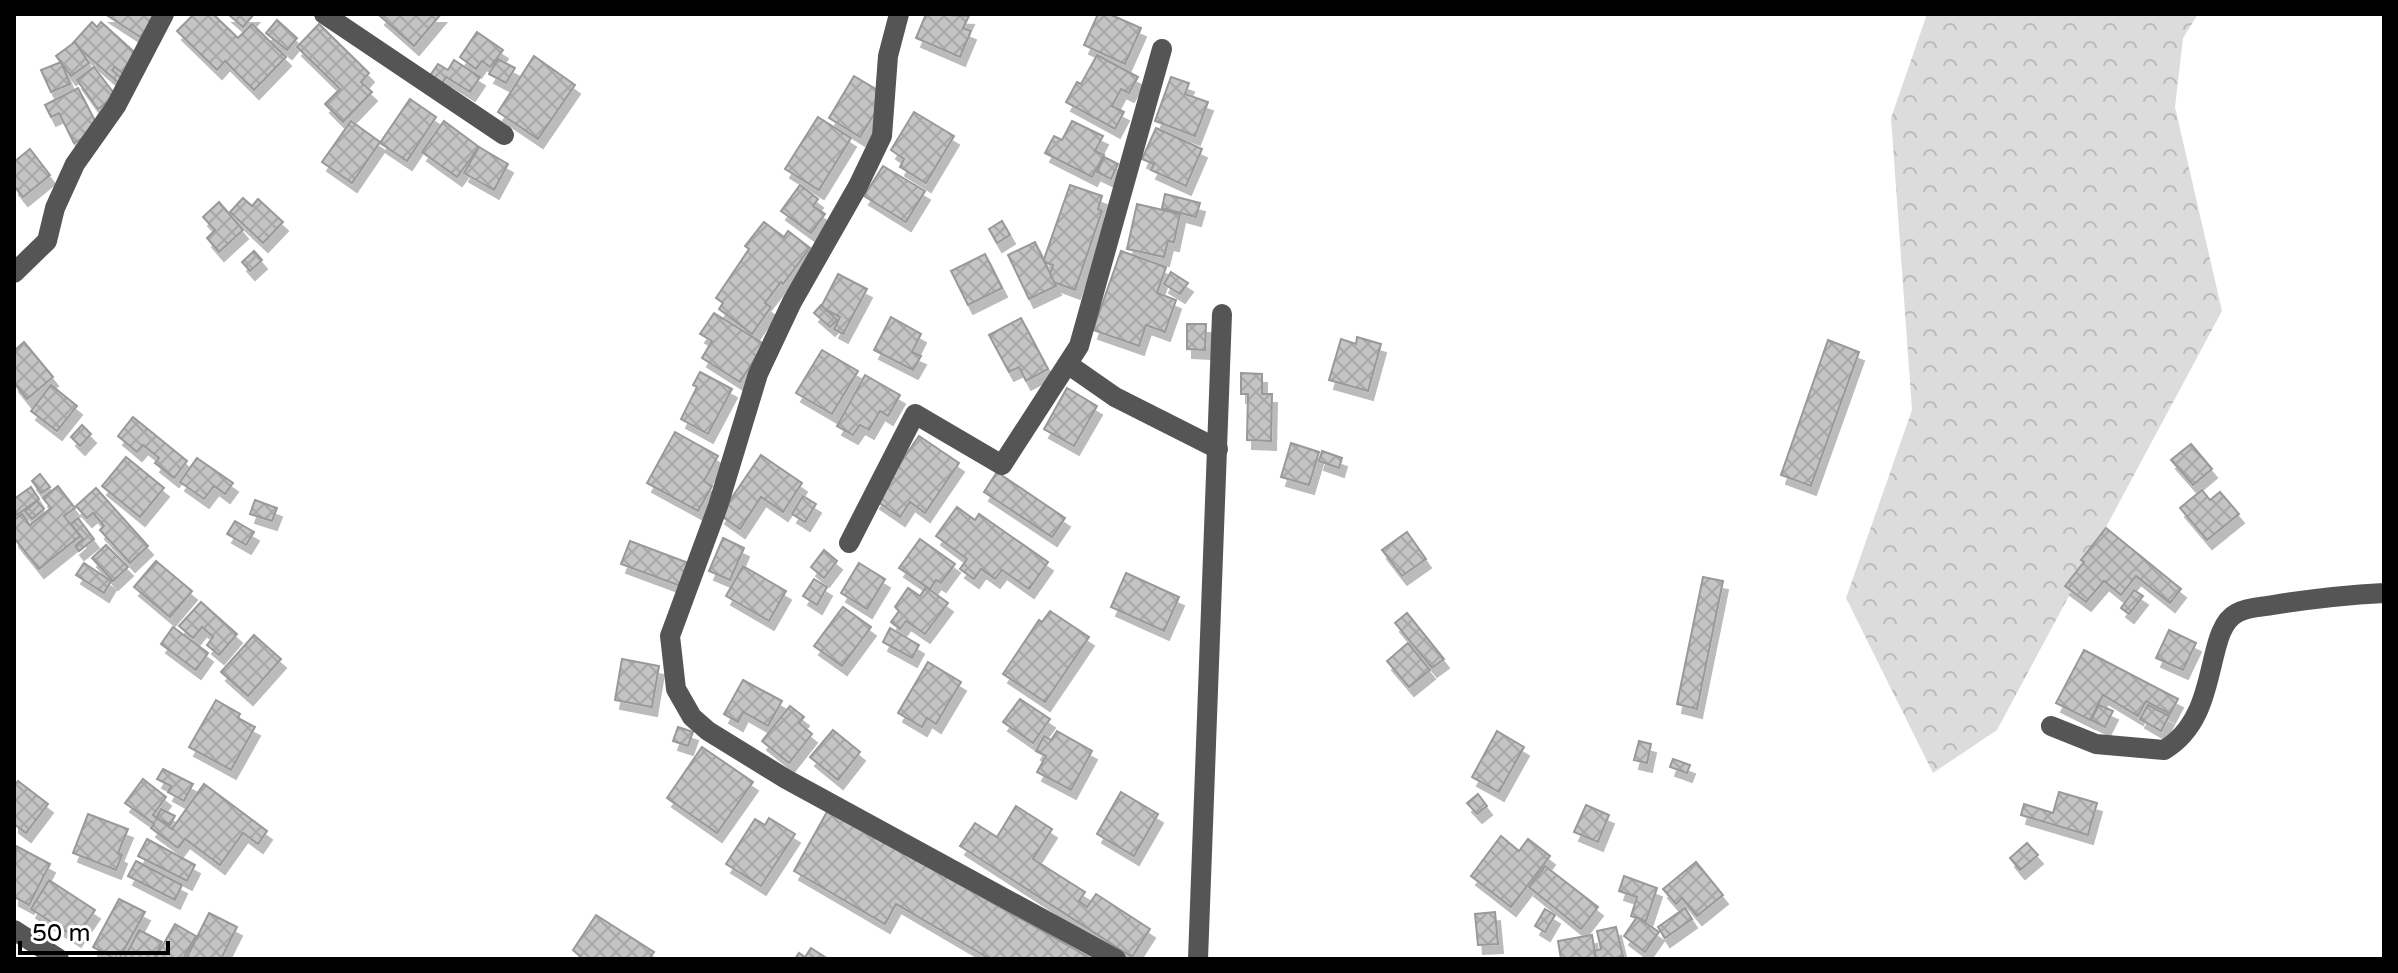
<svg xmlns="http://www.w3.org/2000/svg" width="2398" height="973" font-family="'Varela Round',sans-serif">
<defs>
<pattern id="forest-crowns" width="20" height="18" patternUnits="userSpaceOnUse" patternTransform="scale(2)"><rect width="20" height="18" fill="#dcdcdc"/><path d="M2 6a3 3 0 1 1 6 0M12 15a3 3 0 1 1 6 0" fill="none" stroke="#bbb"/></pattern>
<pattern id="building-cross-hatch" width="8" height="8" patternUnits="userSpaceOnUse" patternTransform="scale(2)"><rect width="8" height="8" fill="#c4c4c4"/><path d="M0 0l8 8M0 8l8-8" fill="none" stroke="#a7a7a7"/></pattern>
<filter id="shadow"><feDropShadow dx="5" dy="9" stdDeviation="0" flood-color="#0004"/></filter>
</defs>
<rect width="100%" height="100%" fill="#fff"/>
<polygon fill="url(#forest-crowns)" points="1927,14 2198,14 2183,38 2175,107 2222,311 1997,730 1933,773 1846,598 1912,410 1891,118"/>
<g fill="url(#building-cross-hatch)" stroke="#999" stroke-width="2" filter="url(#shadow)">
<polygon points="105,14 161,14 145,40"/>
<polygon points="194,14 213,14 238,38 252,24 286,57 254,90 225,61 217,70 177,31"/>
<polygon points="228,14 254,14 243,27"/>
<polygon points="382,14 441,14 414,46 380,16"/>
<polygon points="926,14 969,16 963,28 971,31 960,57 916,38"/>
<polygon points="1098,14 1109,14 1141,28 1125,64 1084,45"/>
<polygon points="277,20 297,38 287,50 266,33"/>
<polygon points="92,22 97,27 101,22 141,58 126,76 115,67 112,70 126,82 122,86 73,43"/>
<polygon points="319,24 369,73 361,82 372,92 343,122 325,104 340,89 297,47"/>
<polygon points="477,32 503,50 490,67 482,61 476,69 460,57"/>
<polygon points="75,42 89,63 71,76 56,56"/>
<polygon points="1097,55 1138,77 1129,93 1121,89 1112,106 1124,112 1115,129 1066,102 1077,82 1081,84"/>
<polygon points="534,56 575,85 538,139 498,112"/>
<polygon points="498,59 515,68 506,83 489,74"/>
<polygon points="454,60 480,77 470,92 446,77 441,85 429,77 438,64 448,70"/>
<polygon points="61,62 70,84 51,92 41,70"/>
<polygon points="94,67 116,96 98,109 77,80"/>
<polygon points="854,76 886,95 860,137 829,118"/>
<polygon points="1171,77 1189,83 1185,94 1208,102 1195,136 1155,121"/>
<polygon points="78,88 99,129 74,143 59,113 51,117 45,105"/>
<polygon points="410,99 436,117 407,161 380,143"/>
<polygon points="914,112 954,136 926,183 900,167 904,159 891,150"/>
<polygon points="818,117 851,138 819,190 785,169"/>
<polygon points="351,121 380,142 352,183 322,162"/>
<polygon points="444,121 479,147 457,177 422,152"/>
<polygon points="1072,121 1103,136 1095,151 1104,155 1092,177 1045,153 1054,136 1062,140"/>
<polygon points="1156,128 1202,149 1186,186 1151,170 1154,164 1142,159"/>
<polygon points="479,147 508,164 494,190 464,173"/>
<polygon points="30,149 50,175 23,197 14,186 14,162"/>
<polygon points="1104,157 1118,164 1111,179 1097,172"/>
<polygon points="883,166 925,191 906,222 864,196"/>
<polygon points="800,185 818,199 813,206 825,214 811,233 781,211"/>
<polygon points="1070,185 1102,196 1098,209 1102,211 1075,290 1048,280 1053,265 1043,262"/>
<polygon points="1165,194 1200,203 1196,217 1162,208"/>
<polygon points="243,198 252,206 258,199 283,222 263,243 230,212"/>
<polygon points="219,202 243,230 219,252 207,238 215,230 203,217"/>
<polygon points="1137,204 1180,214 1174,242 1168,241 1164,257 1127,249"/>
<polygon points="1002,221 1010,235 997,243 989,229"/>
<polygon points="764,222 784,237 788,231 810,248 783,284 781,282 765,303 771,307 752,334 719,309 723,303 716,298 749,249 745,246"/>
<polygon points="1035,242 1056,286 1029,299 1008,255"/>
<polygon points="254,251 262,260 250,271 242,262"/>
<polygon points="1121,251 1166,267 1157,293 1176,300 1165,332 1146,325 1139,346 1093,330"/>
<polygon points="985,254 1002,288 968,305 951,271"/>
<polygon points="1171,272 1188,283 1180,294 1164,284"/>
<polygon points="838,274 867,289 843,334 834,329 840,317 821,307"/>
<polygon points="821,305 837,320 830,327 814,313"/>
<polygon points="714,313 764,344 740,382 702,358 712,341 700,334"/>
<polygon points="891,317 921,334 912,352 921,356 913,370 874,350"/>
<polygon points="1021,318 1048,369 1026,381 1019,367 1009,372 989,335"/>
<polygon points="1187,324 1206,324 1205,350 1187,349"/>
<polygon points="1357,337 1381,344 1368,391 1329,380 1341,339 1356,344"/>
<polygon points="1828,340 1859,352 1811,486 1781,475"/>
<polygon points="24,342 53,377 27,399 14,383 14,351"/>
<polygon points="822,350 858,371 832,414 796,393"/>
<polygon points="700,372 732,389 708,434 681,419 697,387 693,385"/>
<polygon points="1241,373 1262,374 1262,394 1272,394 1271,441 1247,440 1248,394 1241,394"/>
<polygon points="865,375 900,395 888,416 880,411 869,430 860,425 853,435 837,426"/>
<polygon points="51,385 77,406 57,431 31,411"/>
<polygon points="1067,388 1097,406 1074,446 1044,429"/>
<polygon points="133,417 187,461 174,478 155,463 159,458 143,445 137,452 118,436"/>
<polygon points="82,425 91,434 80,446 71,437"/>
<polygon points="675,432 718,456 704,481 712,486 698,511 647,483"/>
<polygon points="919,436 959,463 925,513 910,502 900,517 875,500"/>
<polygon points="1291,443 1319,452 1309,485 1281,477"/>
<polygon points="2191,444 2212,469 2193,485 2171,460"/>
<polygon points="1322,451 1342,458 1339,468 1319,461"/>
<polygon points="761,455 802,483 783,512 761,497 740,529 720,515"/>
<polygon points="126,457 164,488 140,517 102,486"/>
<polygon points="197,458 233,483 225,494 214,486 204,499 180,482"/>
<polygon points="997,472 1065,518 1052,537 984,492"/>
<polygon points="40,474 50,487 41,493 32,481"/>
<polygon points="58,486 75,508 64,516 80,536 39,569 14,538 14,520 22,514 30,525 51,508 43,498"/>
<polygon points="31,487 39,499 14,517 14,499"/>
<polygon points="96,488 148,546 130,563 100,530 104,526 93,513 87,518 76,506"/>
<polygon points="2202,490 2210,500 2220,492 2239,514 2207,540 2180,508"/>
<polygon points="803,496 816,504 805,522 792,514"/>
<polygon points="255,500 277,508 272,521 250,514"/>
<polygon points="37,501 44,509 32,519 25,511"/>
<polygon points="957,507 975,520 979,514 1048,562 1029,589 1002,570 995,579 981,569 974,579 960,569 967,559 936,536"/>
<polygon points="78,518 94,539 79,551 75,546 83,539 71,524"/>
<polygon points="235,521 254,532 246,545 227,534"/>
<polygon points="2106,528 2181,589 2170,603 2136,576 2121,595 2104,581 2086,602 2065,586 2084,562 2081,560"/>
<polygon points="1407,532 1426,559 1402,576 1382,550"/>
<polygon points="723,538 744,548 730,580 709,571"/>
<polygon points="920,539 955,564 941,583 936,580 930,589 899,568"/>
<polygon points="630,541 694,565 686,588 621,564"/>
<polygon points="106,545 128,567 113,581 92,558"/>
<polygon points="824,550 837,561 824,578 811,567"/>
<polygon points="156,561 192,591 170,617 134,587"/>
<polygon points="84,563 111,581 104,593 76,575"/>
<polygon points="859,563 885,579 867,609 841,593"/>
<polygon points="743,566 786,591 769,621 726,596"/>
<polygon points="1126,573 1179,597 1164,631 1111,607"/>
<polygon points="1703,577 1723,581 1697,709 1677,704"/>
<polygon points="814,579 827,587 817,605 803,596"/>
<polygon points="926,587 948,603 925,634 906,621 900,629 891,622 899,611 895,607 908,588 920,596"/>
<polygon points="2134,590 2143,596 2129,614 2121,608"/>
<polygon points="201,602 237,634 219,655 207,645 213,637 202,627 193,638 179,626"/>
<polygon points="843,607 871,627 842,666 814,646"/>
<polygon points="1050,611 1089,637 1045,702 1003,674 1039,620 1042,622"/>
<polygon points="1407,613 1444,659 1432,668 1395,623"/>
<polygon points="173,627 208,653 196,670 161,644"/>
<polygon points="890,628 919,645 912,658 883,642"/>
<polygon points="2169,630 2196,643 2183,670 2156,658"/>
<polygon points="254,635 281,659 248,696 221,672"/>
<polygon points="1408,643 1430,670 1409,687 1387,661"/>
<polygon points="2084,650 2178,699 2170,714 2146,701 2138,716 2103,695 2090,720 2056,703"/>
<polygon points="622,659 659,666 652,707 615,700"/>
<polygon points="928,662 961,682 936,724 927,718 922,727 898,713"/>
<polygon points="743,680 782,701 768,726 743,712 738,722 724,714"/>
<polygon points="1020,699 1050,719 1033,743 1003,722"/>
<polygon points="216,700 240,714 238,718 255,727 231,770 189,747"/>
<polygon points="2099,705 2113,711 2105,727 2091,720"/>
<polygon points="2148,705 2169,716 2161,731 2140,719"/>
<polygon points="790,706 804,717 799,723 812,734 789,763 762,741"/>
<polygon points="678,727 693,732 688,746 673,741"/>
<polygon points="833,730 860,752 838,780 810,757"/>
<polygon points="1057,731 1092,751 1071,790 1037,772 1046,756 1036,751 1044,736 1051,740"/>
<polygon points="1497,731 1524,747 1499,792 1472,777"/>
<polygon points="1639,741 1651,744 1647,763 1634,760"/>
<polygon points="702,747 753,782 717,833 667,798"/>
<polygon points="1673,759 1690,765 1687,773 1670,767"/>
<polygon points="163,769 193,784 184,801 168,792 171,786 157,779"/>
<polygon points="143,779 166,797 153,815 172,829 204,784 267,831 258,844 243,833 220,865 185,839 178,848 151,828 154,824 125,803"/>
<polygon points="18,781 48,804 26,833 14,824 14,786"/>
<polygon points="1121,792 1158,814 1134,856 1097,834"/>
<polygon points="2059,792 2097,803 2088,835 2021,815 2024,804 2053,813"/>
<polygon points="1478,794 1487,806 1477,814 1467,803"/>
<polygon points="1586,805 1609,815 1598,842 1574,832"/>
<polygon points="1016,806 1052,829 1033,859 1085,892 1079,901 1087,907 1096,894 1150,929 1132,957 960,846 975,823 997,837"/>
<polygon points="161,809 175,816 170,825 156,818"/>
<polygon points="828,810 1092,959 990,959 896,904 885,924 794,871"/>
<polygon points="88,814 128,829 118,853 122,855 116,870 73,853"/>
<polygon points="769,818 795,834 761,886 726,864 755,819 765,825"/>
<polygon points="1501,836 1519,851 1528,839 1550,856 1511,907 1471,876"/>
<polygon points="147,839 195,865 187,881 138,856"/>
<polygon points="2027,843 2038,855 2020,870 2010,858"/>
<polygon points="16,846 50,864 29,905 14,897"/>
<polygon points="136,861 182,885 175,900 128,876"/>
<polygon points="1696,862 1723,895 1697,916 1682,898 1676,904 1663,889"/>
<polygon points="1545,866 1598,907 1581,929 1529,887"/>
<polygon points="1624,876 1657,888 1646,921 1631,916 1637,897 1619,891"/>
<polygon points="49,880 95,910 76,938 31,909"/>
<polygon points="119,899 145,912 119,959 115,959 93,947"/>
<polygon points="1685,908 1692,919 1665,938 1658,927"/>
<polygon points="1545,909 1555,915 1545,932 1535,926"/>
<polygon points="1495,912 1498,944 1478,945 1475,914"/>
<polygon points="209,913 237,927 221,959 186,959"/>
<polygon points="596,915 654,952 649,959 583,959 573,950"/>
<polygon points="1637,917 1659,932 1645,952 1624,936"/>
<polygon points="175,924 196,936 183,959 155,959"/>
<polygon points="1616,927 1623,956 1613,959 1596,959 1594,951 1601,949 1597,931"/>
<polygon points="139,930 162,942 154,959 124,959"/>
<polygon points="1592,935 1596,959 1561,959 1558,941"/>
<polygon points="811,948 828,959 795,959 799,953 805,957"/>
</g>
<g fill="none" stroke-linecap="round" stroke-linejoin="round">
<g stroke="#555" stroke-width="20">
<polyline points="324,14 504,135"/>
<polyline points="899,14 888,56 882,136 858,186 792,302 758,374 718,506 670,636 676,689 692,717 708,731 786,779 1116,959"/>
<polyline points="14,273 47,241 55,208 75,164 116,106 164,14"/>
<polyline points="1069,365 1115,397 1218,449"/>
<polyline points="849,543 915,414 1002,465 1079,346 1162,49"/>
<path d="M2051,726L2096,744L2164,750C2222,716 2203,630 2237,613C2247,607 2262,607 2273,605C2310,599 2346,595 2384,593"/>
<polyline points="14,930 59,959"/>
<polyline points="1198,959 1222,314"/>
</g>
</g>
<rect width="2398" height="973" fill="none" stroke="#000000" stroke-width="32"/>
<path d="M20 941v12h148v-12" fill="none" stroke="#000000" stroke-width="4"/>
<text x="32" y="941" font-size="24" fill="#000000" stroke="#ffffff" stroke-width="6" paint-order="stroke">50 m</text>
</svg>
